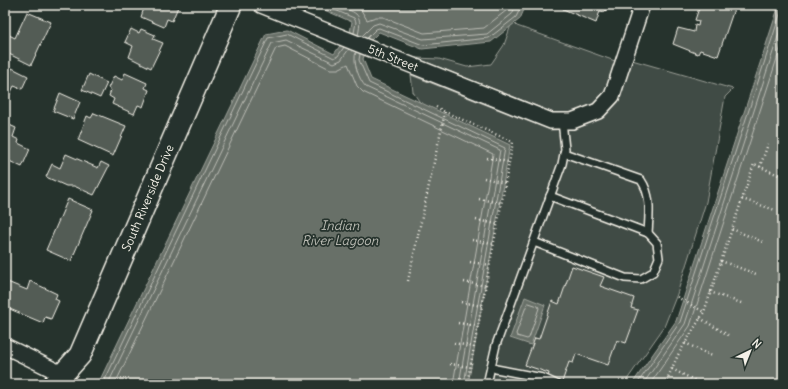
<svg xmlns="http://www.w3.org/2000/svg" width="788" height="389" font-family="Delius,sans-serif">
<rect width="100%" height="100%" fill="#26332d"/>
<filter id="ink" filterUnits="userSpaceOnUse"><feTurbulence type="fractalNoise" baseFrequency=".025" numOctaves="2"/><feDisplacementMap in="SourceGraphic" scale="8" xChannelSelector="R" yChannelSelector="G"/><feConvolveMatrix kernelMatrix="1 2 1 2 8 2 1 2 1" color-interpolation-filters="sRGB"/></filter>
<g filter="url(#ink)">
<g fill="#414b45" stroke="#9a9e96">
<polygon points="513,19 514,23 517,26 615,61 605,92 593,104 571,113 554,113 416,58 439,59 467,67 491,64 504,45"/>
<polygon points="632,60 733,89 725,97 706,202 677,294 664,327 624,384 459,384 429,116 413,92 411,75 550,130 574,129 603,116 620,98"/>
</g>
<g fill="#676f68" stroke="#9fa39b">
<polygon points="313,5 526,5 520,19 491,42 422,49 379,32 370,41 363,59 371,79 510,145 468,384 98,384 266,34 287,30 334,54 350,32 352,22"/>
<polygon points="779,5 783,5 783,384 632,384 676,321"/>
<polygon points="525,297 545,305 531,345 510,338"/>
</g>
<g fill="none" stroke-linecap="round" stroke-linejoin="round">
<g stroke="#bcbdb5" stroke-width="1">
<polyline points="323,5 354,18 356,22 354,33"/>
<path d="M336,5C354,13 364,11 358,35"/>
<polyline points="351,5 361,10 367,20 376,17 383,17 424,33 484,28 507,10 510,5"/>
<polyline points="362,36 373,25 379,23 423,39 487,34 512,14 516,5"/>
<polyline points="367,38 376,29 379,28 423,45 489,38 516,17 522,5"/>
<path d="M356,52C352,61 359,80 366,87L500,150L459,384"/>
<polyline points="360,54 359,60 369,83 505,148 464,384"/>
<polygon points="529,303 538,306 539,308 529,338 527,339 517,336 516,334 527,304"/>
<polyline points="103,384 268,38 287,34 334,58 338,56 344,47"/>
<polyline points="108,384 272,43 286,40 334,63 341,60 349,49"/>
<polyline points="115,384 276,48 285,46 330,69 338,69 348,64 357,86 363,92 493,154 453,384"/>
<polyline points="637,384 680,322 783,5"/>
<polyline points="643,384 685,324 783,21"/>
<polyline points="650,384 690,326 783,40"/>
</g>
</g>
<g fill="#525c55" stroke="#f4f1e8">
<polygon points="145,5 173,5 178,7 172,21 167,19 164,27 141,17"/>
<polygon points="564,5 607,5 605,12 600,11 596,23 563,9"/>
<polygon points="700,5 721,5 734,9 718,56 700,50 698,54 673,44 678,28 694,32 695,25 698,26 699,21 695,20"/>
<polygon points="27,12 51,22 31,65 5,52 5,44 9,35 15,38"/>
<polygon points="131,29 139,33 141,29 155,35 153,39 163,43 151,68 129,57 133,46 125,42"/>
<polygon points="12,68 28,76 22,89 14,86 5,104 5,76 8,77"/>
<polygon points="125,73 147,83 145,88 149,90 143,107 138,105 134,114 112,104 114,99 109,96 111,90 108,88 114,76 122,80"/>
<polygon points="89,74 107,83 100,98 82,90"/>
<polygon points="60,93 80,102 73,119 53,111"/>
<polygon points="94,113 126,126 113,156 78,140 87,116 91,118"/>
<polygon points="5,123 16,128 13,137 19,140 18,143 30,149 22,167 5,159"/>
<polygon points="66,154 98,168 101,162 109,166 94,195 74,186 66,186 46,177 52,164 60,168"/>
<polygon points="68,199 93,210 71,261 46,250"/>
<polygon points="572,266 604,277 600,286 634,298 631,308 638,310 626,343 617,340 608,365 576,354 573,363 569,362 562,382 548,377 549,373 525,365 535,338 539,339 552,301 559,304"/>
<polygon points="5,281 27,290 30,281 57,294 55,299 59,301 51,319 45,317 43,323 5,307"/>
</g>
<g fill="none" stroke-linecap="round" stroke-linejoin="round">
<g stroke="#f4f1e8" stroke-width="10">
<g id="lane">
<path d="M564,153L641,180C652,196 649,215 648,233"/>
<polyline points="534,242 625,278 641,279 653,272 659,258 657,243 648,233 550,196"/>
<polyline points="491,366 496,369 543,378 556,384"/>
<polyline points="487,384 496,345 562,164 565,149 562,121"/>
</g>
</g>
<g stroke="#f4f1e8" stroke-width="18">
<g id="street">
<polyline points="261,5 551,121 572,121 598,111 612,96 642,5"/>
<polyline points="5,346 62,374"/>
</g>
</g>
<g stroke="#f4f1e8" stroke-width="24">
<polyline id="secondary" points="54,384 80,355 231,5"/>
</g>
<g stroke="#f4f1e8" stroke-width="2.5" stroke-dasharray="1 3" stroke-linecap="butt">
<polyline points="436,107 445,112"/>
<polyline points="487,158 509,162"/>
<polyline points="760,167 768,144"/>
<polyline points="484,178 505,183"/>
<polyline points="479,199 501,203"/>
<polyline points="742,199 775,210"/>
<polyline points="476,220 497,224"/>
<polyline points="732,229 765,243"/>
<polyline points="472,240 494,244"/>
<polyline points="721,261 756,274"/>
<polyline points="470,262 490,265"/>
<polyline points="408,281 445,112 513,142 467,384"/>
<polyline points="464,282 486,286"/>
<polyline points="710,292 744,304"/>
<polyline points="677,297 704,312"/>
<polyline points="461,302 482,306"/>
<polyline points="700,318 728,335"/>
<polyline points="458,323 478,326"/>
<polyline points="454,343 474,347"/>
<polyline points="685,343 712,356"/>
<polyline points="450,364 470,367"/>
<polyline points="672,369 698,382"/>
<polyline points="665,384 678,355 704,312 754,164 783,177"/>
</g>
<use href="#lane" stroke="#26332d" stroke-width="7"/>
<use href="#street" stroke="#26332d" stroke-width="15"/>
<use href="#secondary" stroke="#26332d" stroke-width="21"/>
</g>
</g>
<g text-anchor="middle" stroke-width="3.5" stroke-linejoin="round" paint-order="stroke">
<g font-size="12" fill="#f4f1e8" stroke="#26332d">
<text transform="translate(393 58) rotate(22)" y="4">5th Street</text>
<text transform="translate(148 198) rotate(-67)" y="4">South Riverside Drive</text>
</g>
<g font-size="13" font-style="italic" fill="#bcbdb5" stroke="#26332d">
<text x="340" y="230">Indian<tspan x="340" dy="15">River Lagoon</tspan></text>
</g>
</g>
<rect width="788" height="389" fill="none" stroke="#26332d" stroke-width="20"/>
<rect x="10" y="10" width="768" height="369" fill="none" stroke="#f4f1e8" stroke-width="1.5" filter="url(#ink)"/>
<g transform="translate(750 351) rotate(43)" stroke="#26332d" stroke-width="3" paint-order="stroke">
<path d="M0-3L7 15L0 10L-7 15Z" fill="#f4f1e8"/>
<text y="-6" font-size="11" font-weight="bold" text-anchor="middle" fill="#f4f1e8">N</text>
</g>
</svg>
